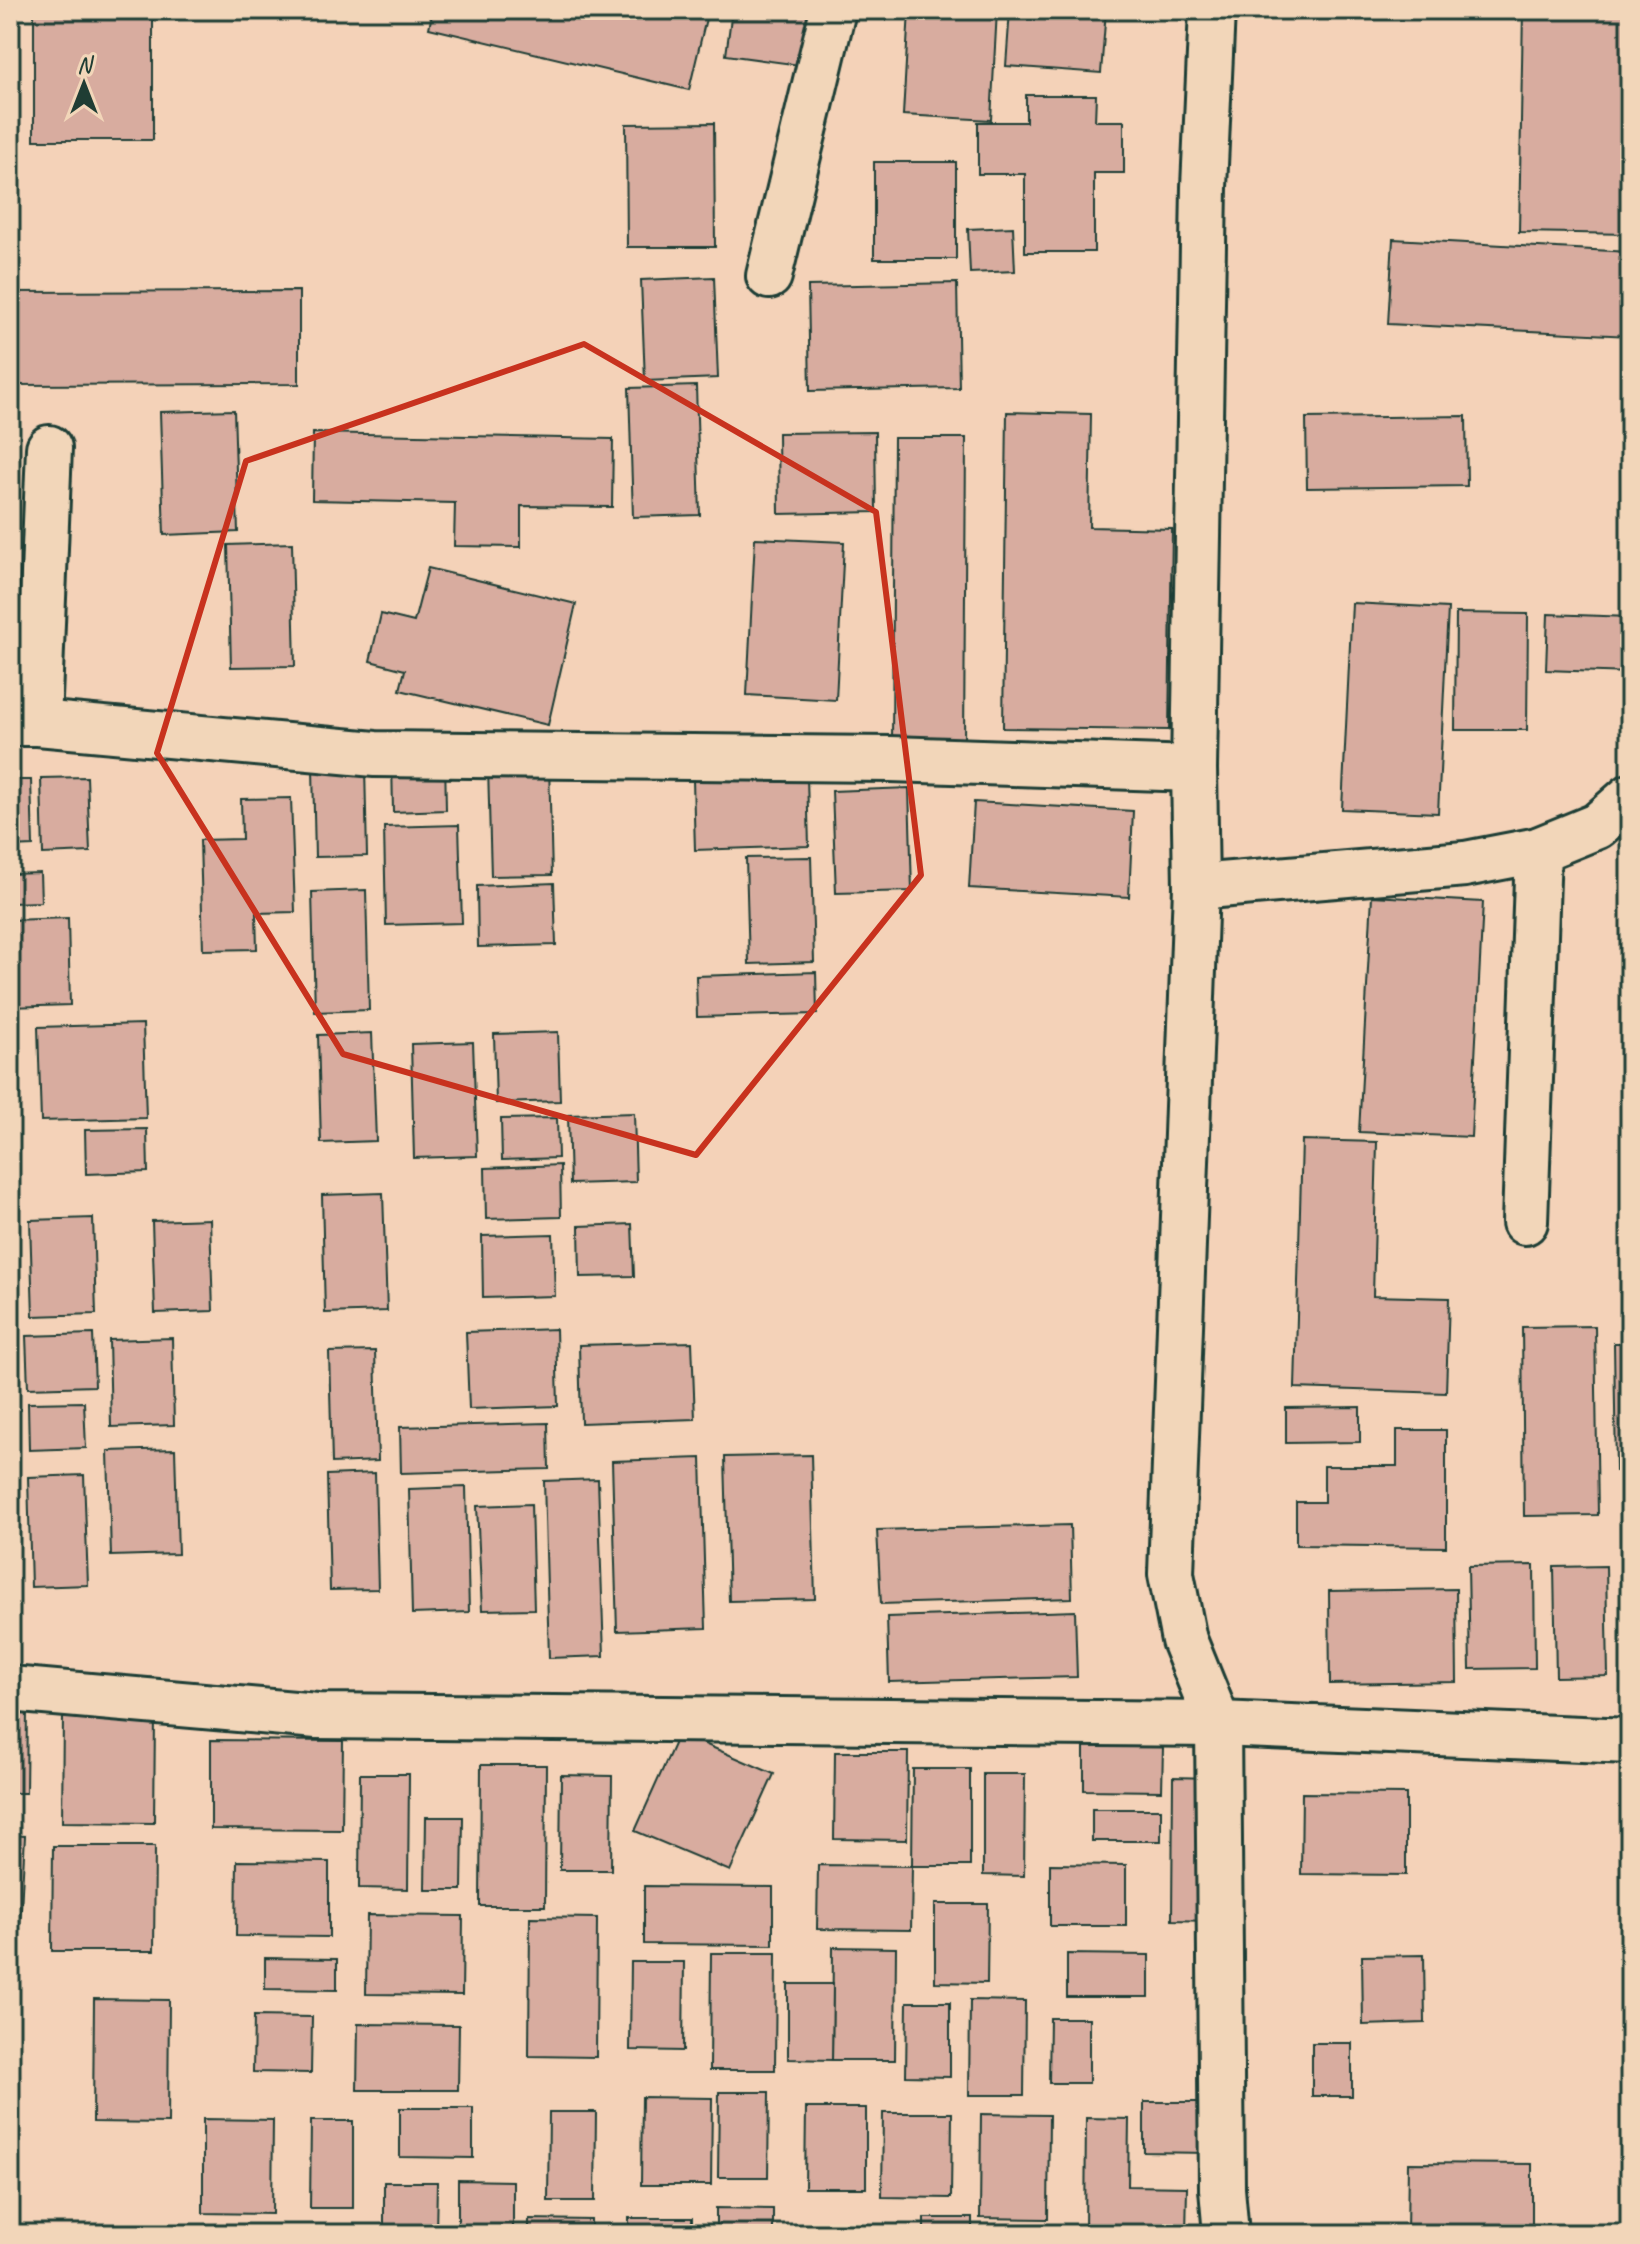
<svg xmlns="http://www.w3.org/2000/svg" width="1640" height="2244" font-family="Caveat,sans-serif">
<rect width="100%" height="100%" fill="#f4d2b8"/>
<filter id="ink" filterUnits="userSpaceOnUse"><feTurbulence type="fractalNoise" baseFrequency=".0125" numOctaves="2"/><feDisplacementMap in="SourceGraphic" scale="16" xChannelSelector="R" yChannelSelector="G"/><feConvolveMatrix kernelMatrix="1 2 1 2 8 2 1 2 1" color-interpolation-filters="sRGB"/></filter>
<g filter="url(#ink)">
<g fill="#d8ac9f" stroke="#1f3d34" stroke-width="2">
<rect x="34" y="10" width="119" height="130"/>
<polygon points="433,10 708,10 689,90 429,28"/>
<polygon points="732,10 815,10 807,66 726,55"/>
<polygon points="909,10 997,10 991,120 903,115"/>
<polygon points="1010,10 1106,10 1101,73 1006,66"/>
<polygon points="1523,10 1630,10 1630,234 1519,232"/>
<polygon points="1026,95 1096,95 1095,121 1124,121 1124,173 1094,173 1094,252 1025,252 1025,174 978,174 978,122 1026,122"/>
<polygon points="714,123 715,247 627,247 626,124"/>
<rect x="874" y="162" width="82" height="97"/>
<polygon points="1013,227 1015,271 970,273 968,229"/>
<polygon points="1393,239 1630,252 1630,336 1388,324"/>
<polygon points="714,277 718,378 645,381 641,280"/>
<polygon points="957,283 959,388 810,391 808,286"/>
<polygon points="299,291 299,384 10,385 10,292"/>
<polygon points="696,386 700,515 633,517 629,388"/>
<polygon points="234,410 238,532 164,535 160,412"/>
<polygon points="1007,412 1091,414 1089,527 1172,529 1169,730 1003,728"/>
<polygon points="1466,416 1467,486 1307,488 1306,418"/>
<polygon points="875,432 876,512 779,514 778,433"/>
<polygon points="313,433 613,439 612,507 521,506 521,547 454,546 455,503 312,500"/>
<polygon points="894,438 966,438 964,744 892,744"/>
<polygon points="755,538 844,542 836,700 747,695"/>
<polygon points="292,543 295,666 231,667 228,545"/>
<polygon points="428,568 576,604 548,725 400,690 405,670 370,661 381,614 414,622"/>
<polygon points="1352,603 1448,608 1438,813 1342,809"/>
<polygon points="1456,613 1528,614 1527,730 1455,730"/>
<polygon points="1548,614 1630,617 1630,673 1546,670"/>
<polygon points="445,757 446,810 393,812 392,759"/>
<polygon points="549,765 552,875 491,876 488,767"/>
<polygon points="365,767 367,856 315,857 313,768"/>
<polygon points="87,777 90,852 43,854 41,778"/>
<polygon points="807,777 809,846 695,850 693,780"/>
<polygon points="10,780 31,780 33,846 10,847"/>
<polygon points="909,788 912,891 836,893 832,791"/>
<polygon points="291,798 295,912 256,913 257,949 203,950 200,840 242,839 241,799"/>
<polygon points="974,802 1133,811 1129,897 969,888"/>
<polygon points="459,825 462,923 386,925 384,827"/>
<polygon points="811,857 814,962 749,964 746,858"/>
<polygon points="40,873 41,902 10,903 10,874"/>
<polygon points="554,883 556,945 478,947 477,886"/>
<polygon points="366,890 369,1010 315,1012 312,892"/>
<polygon points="1372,896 1483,902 1471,1137 1359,1132"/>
<polygon points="68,918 70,1005 10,1007 10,920"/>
<polygon points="816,972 817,1014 697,1017 696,976"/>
<polygon points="143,1024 146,1118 41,1121 38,1027"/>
<polygon points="558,1032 560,1101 496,1103 494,1034"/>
<polygon points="372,1033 376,1141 321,1143 318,1035"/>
<polygon points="473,1042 477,1156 414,1158 411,1044"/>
<polygon points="634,1113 636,1182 570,1184 568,1115"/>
<polygon points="557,1118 558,1158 502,1160 501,1119"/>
<polygon points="147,1129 148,1172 86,1174 85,1130"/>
<polygon points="1302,1140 1377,1142 1373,1296 1449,1298 1446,1393 1295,1388"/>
<polygon points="560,1165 561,1217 486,1219 485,1168"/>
<polygon points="383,1193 387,1311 325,1313 322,1195"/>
<polygon points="93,1218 96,1314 33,1316 30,1220"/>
<polygon points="210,1219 213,1311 155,1313 152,1221"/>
<polygon points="632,1224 634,1276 580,1277 579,1226"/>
<polygon points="553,1234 555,1296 483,1298 482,1236"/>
<polygon points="1595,1326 1598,1515 1524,1516 1522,1327"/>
<polygon points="556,1329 558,1406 469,1409 466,1332"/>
<polygon points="93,1334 95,1386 28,1388 26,1336"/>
<polygon points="172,1338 174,1425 111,1427 109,1340"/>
<polygon points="692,1342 695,1419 581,1423 579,1345"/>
<polygon points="1614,1343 1630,1343 1630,1471 1616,1471"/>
<polygon points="375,1351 378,1461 332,1463 329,1352"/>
<polygon points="84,1402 86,1448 29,1450 28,1403"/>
<polygon points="1360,1407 1360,1442 1286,1443 1286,1408"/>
<polygon points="548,1423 549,1469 401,1473 400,1427"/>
<polygon points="1397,1430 1446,1430 1446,1547 1296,1545 1296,1502 1324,1502 1324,1466 1397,1466"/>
<polygon points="175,1449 178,1554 111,1556 108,1451"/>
<polygon points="811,1455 815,1599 729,1601 725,1457"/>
<polygon points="701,1458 706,1628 617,1631 612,1461"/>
<polygon points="375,1473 378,1589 330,1590 327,1475"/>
<polygon points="84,1475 88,1585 31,1587 28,1477"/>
<polygon points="598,1479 604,1656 549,1658 544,1481"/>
<polygon points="466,1487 469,1612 412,1614 409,1489"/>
<polygon points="1630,1494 1630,1555 1621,1555 1620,1495"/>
<polygon points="531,1504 534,1609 482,1610 477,1506"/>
<polygon points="1070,1525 1072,1598 881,1604 877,1530"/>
<polygon points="1534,1565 1535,1668 1470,1669 1468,1566"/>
<polygon points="1606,1566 1608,1676 1556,1677 1554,1567"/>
<polygon points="1456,1589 1457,1682 1330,1684 1329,1591"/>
<polygon points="1075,1611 1077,1677 889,1682 887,1617"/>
<polygon points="10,1709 27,1709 26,1793 10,1793"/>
<polygon points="63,1717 155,1717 154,1823 62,1822"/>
<polygon points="679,1733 774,1774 730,1871 635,1831"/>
<polygon points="211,1740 343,1741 342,1830 211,1829"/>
<polygon points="1084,1746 1163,1747 1162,1791 1084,1790"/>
<polygon points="835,1752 908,1752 907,1840 834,1839"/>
<polygon points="481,1765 546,1765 545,1906 480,1906"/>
<polygon points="913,1769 970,1769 970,1866 912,1866"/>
<polygon points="360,1774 409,1774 408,1889 359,1888"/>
<polygon points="983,1774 1025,1774 1024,1876 983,1875"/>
<polygon points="561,1775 612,1776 611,1870 560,1870"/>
<polygon points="1173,1777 1210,1778 1209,1921 1172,1920"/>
<polygon points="1302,1793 1406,1794 1406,1875 1301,1874"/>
<rect x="1092" y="1809" width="69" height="32"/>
<polygon points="426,1817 463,1817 462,1890 425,1890"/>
<polygon points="10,1835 25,1836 20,1927 10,1927"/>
<polygon points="53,1846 155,1846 154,1951 52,1951"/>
<polygon points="237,1861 329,1862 329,1937 236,1936"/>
<polygon points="1050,1864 1126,1865 1126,1926 1050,1926"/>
<polygon points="818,1865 912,1866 911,1930 817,1929"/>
<polygon points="644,1886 773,1887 773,1945 644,1944"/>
<polygon points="935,1904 988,1904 987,1983 935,1982"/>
<polygon points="367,1915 463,1916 462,1995 366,1994"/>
<polygon points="530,1917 597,1918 596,2057 529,2056"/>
<polygon points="833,1947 896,1948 895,2060 832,2060"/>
<polygon points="711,1953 776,1953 775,2070 710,2070"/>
<polygon points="1067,1954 1149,1955 1149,1997 1067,1997"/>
<polygon points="1424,1955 1425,2023 1363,2025 1362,1956"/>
<polygon points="265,1958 337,1959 337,1990 265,1989"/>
<polygon points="631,1962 684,1962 683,2051 630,2050"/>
<polygon points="788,1984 833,1984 832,2060 788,2059"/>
<polygon points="94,1999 169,2000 168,2123 93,2122"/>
<polygon points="970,2000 1025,2001 1024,2095 969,2095"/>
<polygon points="907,2002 950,2002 950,2077 906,2076"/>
<polygon points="254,2016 312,2017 311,2073 253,2072"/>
<polygon points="1050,2018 1089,2018 1089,2083 1049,2083"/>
<polygon points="358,2024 459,2025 458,2090 357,2090"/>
<rect x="1312" y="2043" width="40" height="53"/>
<polygon points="719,2092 769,2092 768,2177 718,2177"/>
<polygon points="642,2097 712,2098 711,2185 641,2185"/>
<polygon points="1144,2102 1208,2102 1208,2153 1144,2152"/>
<polygon points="400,2108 473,2108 473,2158 400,2157"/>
<polygon points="806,2108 866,2108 866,2188 805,2188"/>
<polygon points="549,2112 596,2112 595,2201 548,2201"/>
<polygon points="883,2113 952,2113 951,2198 882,2197"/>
<polygon points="981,2114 1049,2115 1048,2219 980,2218"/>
<polygon points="1086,2118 1129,2119 1128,2186 1187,2187 1186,2234 1085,2234"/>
<polygon points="203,2119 273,2120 272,2214 203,2213"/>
<polygon points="311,2121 353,2121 353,2208 310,2208"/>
<polygon points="1408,2163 1532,2164 1532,2234 1407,2234"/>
<polygon points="458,2180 513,2181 513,2234 458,2234"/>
<polygon points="384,2182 437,2182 436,2234 384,2234"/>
<polygon points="716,2208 773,2209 773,2234 716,2234"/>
<rect x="629" y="2218" width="63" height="16"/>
<rect x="924" y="2218" width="48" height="16"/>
<polygon points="529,2219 591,2220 591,2234 529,2234"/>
</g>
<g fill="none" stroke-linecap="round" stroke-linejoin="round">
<g stroke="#1f3d34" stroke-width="50">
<g id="minor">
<polyline points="1212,10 1204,187 1194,769 1196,887 1171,1574 1184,1640 1218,1724 1222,2189 1226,2234"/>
<polyline points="769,276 833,10"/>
<polyline points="10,723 38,723 375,754 891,759 1194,769"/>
<polyline points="38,723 49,448"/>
<polyline points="1196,887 1465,864 1538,850 1597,826 1630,797"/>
<polyline points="1525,1222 1538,850"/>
<polyline points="10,1689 317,1716 1218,1724 1630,1741"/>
</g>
</g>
<use href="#minor" stroke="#f2d6b9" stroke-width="44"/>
</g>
</g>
<path fill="none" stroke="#c8321e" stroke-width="6" stroke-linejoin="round" d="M584,344L876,512L921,875L696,1155L343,1054L157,753L246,461Z"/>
<rect width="1640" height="2244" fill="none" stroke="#f2d6b9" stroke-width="40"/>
<rect x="20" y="20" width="1600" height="2204" fill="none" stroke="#1f3d34" stroke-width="3" filter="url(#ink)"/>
<g transform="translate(84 84)" stroke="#f2d6b9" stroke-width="6" paint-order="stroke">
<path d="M0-6L14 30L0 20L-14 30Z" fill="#1f3d34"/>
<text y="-12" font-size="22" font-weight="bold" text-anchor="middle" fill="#1f3d34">N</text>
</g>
</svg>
